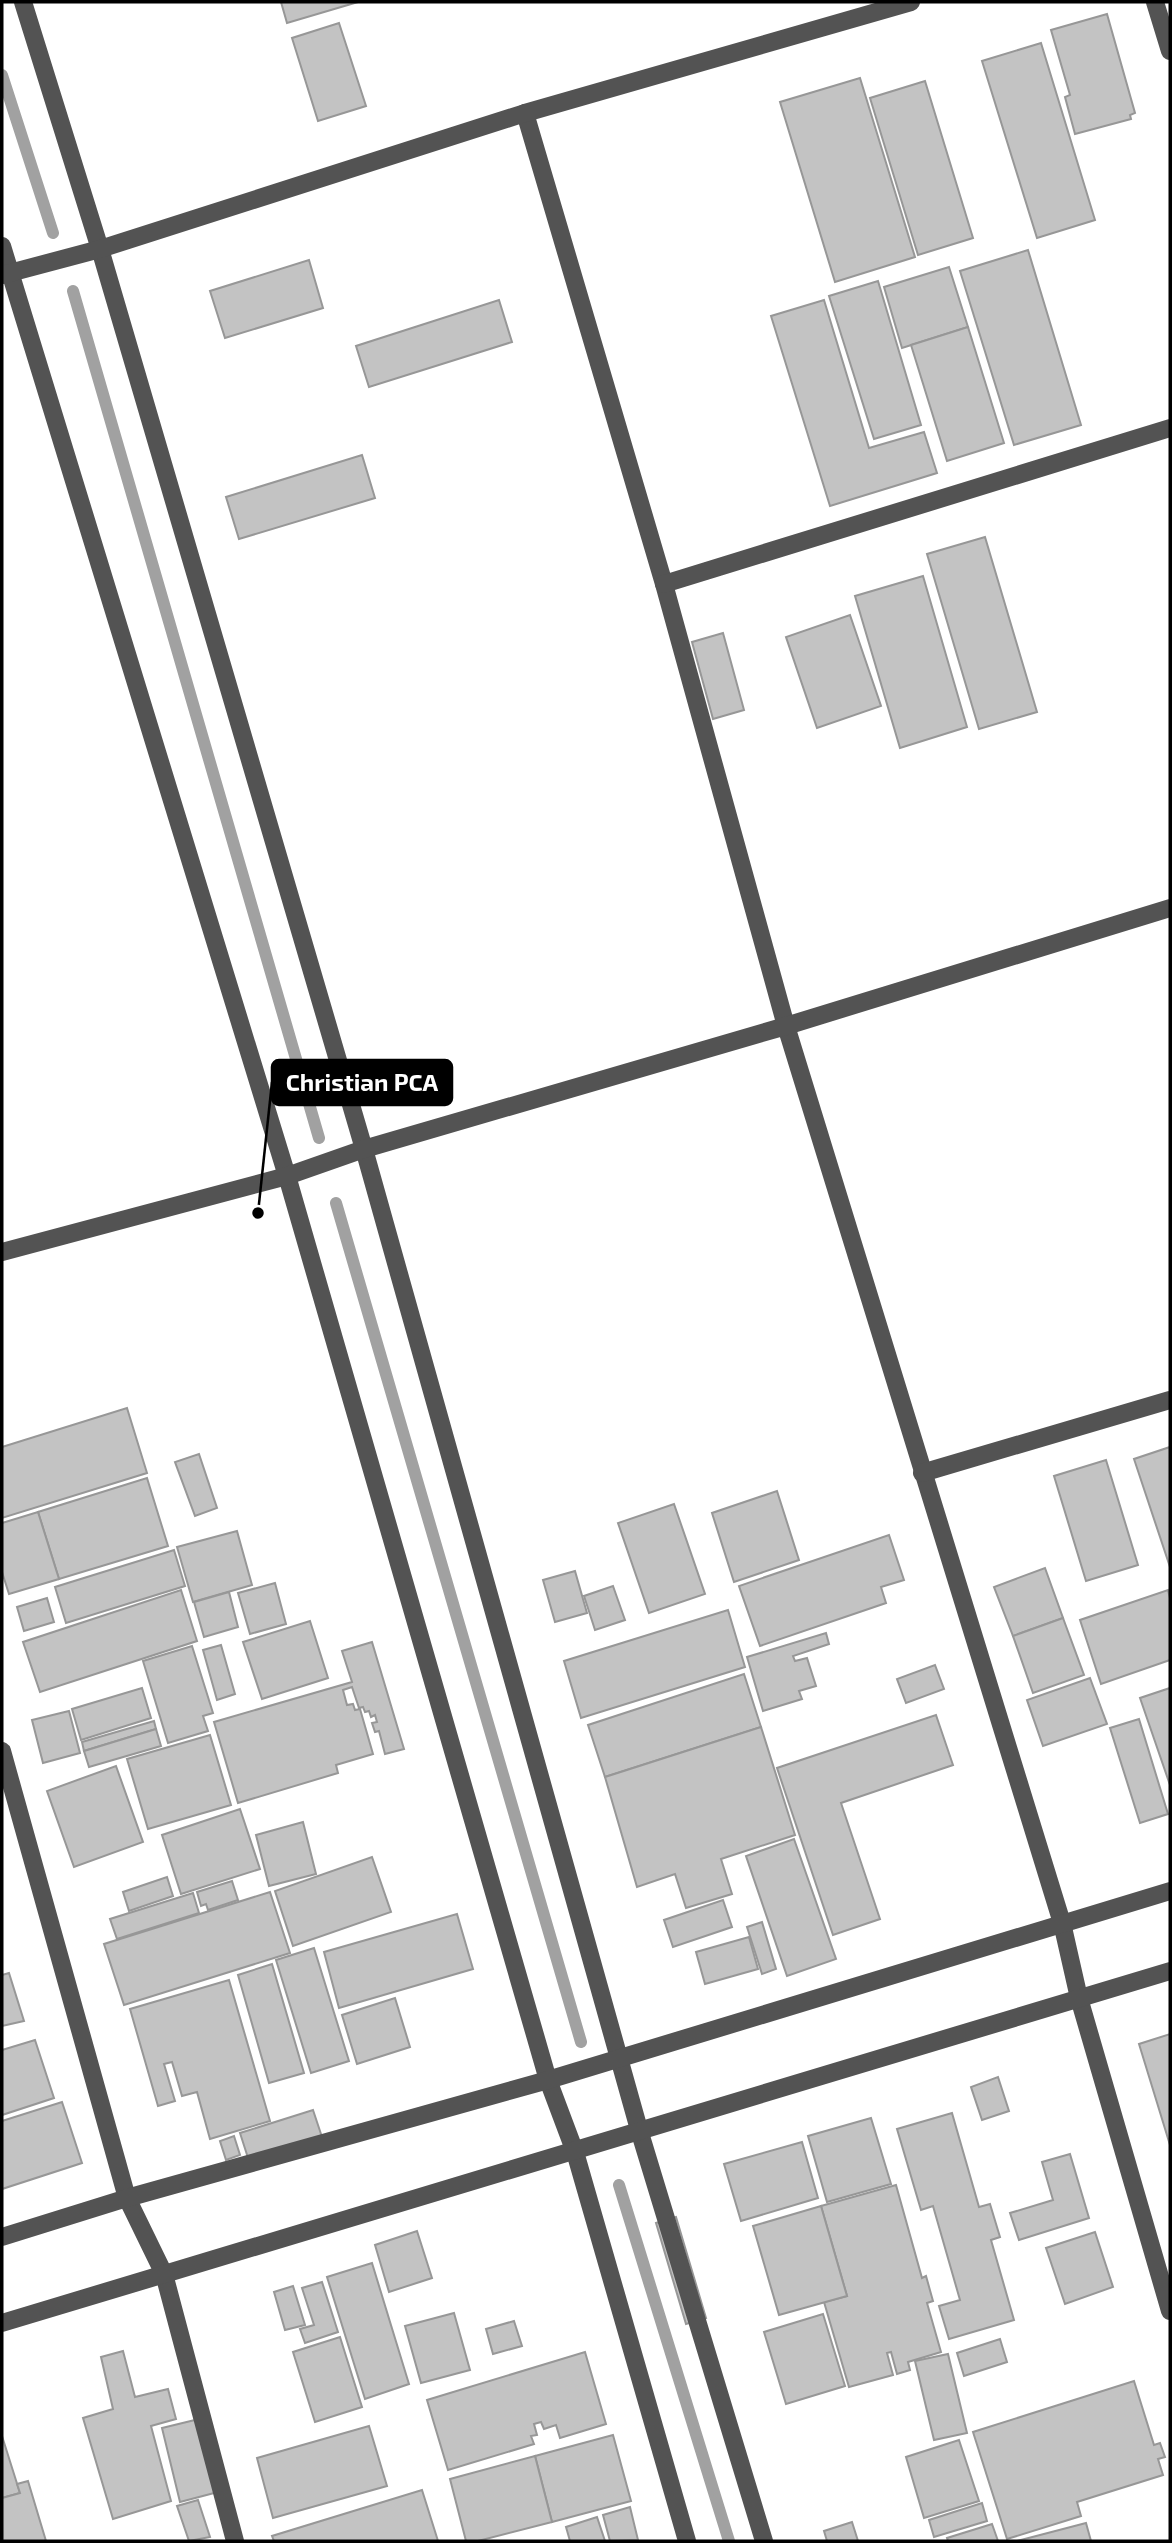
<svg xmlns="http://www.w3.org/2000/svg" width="1172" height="2543" font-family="'Exo 2',sans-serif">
<rect width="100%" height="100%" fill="#fff"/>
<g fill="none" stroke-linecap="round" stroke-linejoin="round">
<g stroke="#a1a1a1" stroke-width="12">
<polyline points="2,75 53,233"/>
<polyline points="73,291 319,1138"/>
<polyline points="336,1203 581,2042"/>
<polyline points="619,2185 729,2541"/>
</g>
</g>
<g fill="#c3c3c3" stroke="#979797" stroke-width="2">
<polygon points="281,2 358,2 287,23"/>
<polygon points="1107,14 1135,113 1130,115 1131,119 1075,134 1065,97 1070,95 1051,30"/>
<polygon points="339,23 366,106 318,121 292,38"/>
<polygon points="1041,43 1095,220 1037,238 982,61"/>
<polygon points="860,78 915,257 835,282 780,102"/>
<polygon points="925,81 973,238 918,255 870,98"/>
<polygon points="1028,250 1081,425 1014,445 960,271"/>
<polygon points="309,260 323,308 225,338 210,291"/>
<polygon points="949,267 968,327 902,348 884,287"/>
<polygon points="878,281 921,425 874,439 829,296"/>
<polygon points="499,300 512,342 369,387 356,346"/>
<polygon points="824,300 869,448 924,432 937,473 830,506 771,316"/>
<polygon points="968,327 1004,443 947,461 911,345"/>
<polygon points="362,455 375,498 239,539 226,497"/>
<polygon points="985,537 1037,712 979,729 927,554"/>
<polygon points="923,576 967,727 900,748 855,596"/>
<polygon points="850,615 881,706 817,728 786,637"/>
<polygon points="723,633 744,710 713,719 692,642"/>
<polygon points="127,1408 147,1473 2,1518 2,1447"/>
<polygon points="1170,1447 1170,1567 1134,1459"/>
<polygon points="199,1454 217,1508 195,1516 175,1462"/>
<polygon points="1106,1460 1138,1565 1086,1581 1054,1476"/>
<polygon points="147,1478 168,1546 59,1579 38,1512"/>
<polygon points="777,1491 799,1560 734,1582 712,1513"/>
<polygon points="674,1504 705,1594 649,1613 618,1523"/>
<polygon points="38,1512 59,1579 9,1594 2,1572 2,1523"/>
<polygon points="237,1531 252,1585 193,1602 177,1547"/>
<polygon points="889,1535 904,1580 881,1587 886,1603 760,1646 739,1586"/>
<polygon points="174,1550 185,1586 66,1623 55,1587"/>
<polygon points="1045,1568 1063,1618 1013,1636 994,1587"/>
<polygon points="575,1571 587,1613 555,1622 543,1580"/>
<polygon points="275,1583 286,1624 250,1634 238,1593"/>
<polygon points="613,1586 625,1620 595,1630 584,1596"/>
<polygon points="181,1590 197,1641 40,1692 23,1642"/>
<polygon points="1168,1590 1170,1598 1170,1660 1101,1684 1080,1620"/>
<polygon points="229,1592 238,1627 204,1637 194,1602"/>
<polygon points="47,1598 54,1622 24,1631 17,1607"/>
<polygon points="728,1610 745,1667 581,1718 564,1661"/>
<polygon points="1063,1618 1084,1675 1033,1693 1013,1636"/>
<polygon points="310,1621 328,1678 262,1699 243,1642"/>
<polygon points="826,1633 829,1644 793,1656 795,1661 807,1658 816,1686 799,1691 802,1699 763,1711 747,1657"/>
<polygon points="372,1642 404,1749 385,1754 379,1731 375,1732 372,1723 377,1722 375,1715 371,1717 369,1711 365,1712 363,1707 359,1708 352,1687 343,1690 347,1705 353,1704 355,1710 360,1709 373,1754 336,1765 338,1773 238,1803 214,1722 352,1682 342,1651"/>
<polygon points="221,1645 235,1694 217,1700 203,1650"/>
<polygon points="192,1646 213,1713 203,1716 208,1731 168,1743 143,1661"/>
<polygon points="935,1665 944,1689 906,1703 897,1679"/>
<polygon points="744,1674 761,1727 605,1777 588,1725"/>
<polygon points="1090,1678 1107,1724 1043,1746 1027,1700"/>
<polygon points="142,1688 151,1718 81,1740 72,1709"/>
<polygon points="1170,1688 1170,1785 1140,1698"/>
<polygon points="69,1711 80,1753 43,1763 32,1720"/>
<polygon points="936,1715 953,1765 841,1803 880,1919 833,1935 777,1768"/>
<polygon points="1139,1719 1168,1814 1140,1823 1110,1728"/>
<polygon points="154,1721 156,1729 84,1751 82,1742"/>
<polygon points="761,1727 795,1835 721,1859 732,1894 686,1908 675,1874 637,1887 605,1777"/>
<polygon points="156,1729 161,1746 89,1767 84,1751"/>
<polygon points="210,1735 231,1805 148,1829 127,1759"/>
<polygon points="116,1766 143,1842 74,1867 47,1791"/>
<polygon points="240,1809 260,1869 181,1894 162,1835"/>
<polygon points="303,1822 316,1874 269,1886 256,1835"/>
<polygon points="794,1839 836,1959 787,1976 746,1856"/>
<polygon points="372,1857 391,1912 293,1946 275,1891"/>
<polygon points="167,1877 173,1896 129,1911 123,1892"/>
<polygon points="232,1881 238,1900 208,1910 206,1904 201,1906 197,1892"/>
<polygon points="270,1892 290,1953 124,2005 104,1944"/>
<polygon points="193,1893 199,1913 117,1939 110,1919"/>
<polygon points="723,1900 732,1927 673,1947 664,1920"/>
<polygon points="457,1914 473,1969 339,2008 324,1952"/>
<polygon points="762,1922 776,1969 762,1974 747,1927"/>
<polygon points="749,1937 758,1969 705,1984 696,1952"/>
<polygon points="314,1948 349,2061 311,2073 276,1960"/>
<polygon points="272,1964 304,2073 269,2083 238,1975"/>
<polygon points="9,1973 24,2021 2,2026 2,1975"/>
<polygon points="229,1980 270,2121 210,2139 197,2092 182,2096 172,2062 164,2064 175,2101 158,2106 130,2009"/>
<polygon points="395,1998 410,2047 357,2064 342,2015"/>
<polygon points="1170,2034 1170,2145 1139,2044"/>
<polygon points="35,2040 54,2098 2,2115 2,2050"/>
<polygon points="998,2077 1009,2111 982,2120 971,2087"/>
<polygon points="62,2102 82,2163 2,2189 2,2121"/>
<polygon points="313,2110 322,2137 249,2161 240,2133"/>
<polygon points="952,2113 979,2207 990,2204 1000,2237 991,2240 1014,2320 949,2339 939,2306 960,2300 933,2206 921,2210 897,2129"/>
<polygon points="871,2118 891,2184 827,2202 808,2136"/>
<polygon points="234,2136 240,2155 226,2160 220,2141"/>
<polygon points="802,2142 818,2198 741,2221 724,2164"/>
<polygon points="1070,2154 1089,2218 1019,2240 1010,2213 1053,2200 1042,2162"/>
<polygon points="896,2185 922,2278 926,2276 933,2301 927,2303 941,2352 908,2362 910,2370 897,2374 891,2352 887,2353 893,2375 849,2387 824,2302 847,2296 821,2206"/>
<polygon points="821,2206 847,2296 779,2315 753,2226"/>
<polygon points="676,2217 706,2318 686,2324 656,2223"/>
<polygon points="417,2231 432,2278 389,2292 375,2245"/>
<polygon points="1095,2232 1113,2287 1065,2304 1046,2248"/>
<polygon points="372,2263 409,2384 365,2399 327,2277"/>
<polygon points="322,2282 338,2332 305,2343 300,2329 314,2325 302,2288"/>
<polygon points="293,2286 305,2325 285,2330 274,2292"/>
<polygon points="454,2313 470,2370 421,2383 405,2326"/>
<polygon points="823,2314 845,2386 786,2404 764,2332"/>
<polygon points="514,2321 522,2346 493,2354 486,2329"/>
<polygon points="340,2337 362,2407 315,2422 293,2352"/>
<polygon points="1000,2339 1007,2362 964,2376 957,2353"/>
<polygon points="123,2351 135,2397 168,2389 176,2419 151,2426 171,2501 113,2519 83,2418 113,2409 101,2357"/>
<polygon points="585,2352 606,2424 560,2438 556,2425 544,2429 541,2422 534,2424 537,2435 531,2436 534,2444 448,2470 427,2400"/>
<polygon points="948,2354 967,2433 934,2440 915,2361"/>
<polygon points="1134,2381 1154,2445 1160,2443 1165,2457 1158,2459 1163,2475 1077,2502 1081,2516 1007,2539 973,2432"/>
<polygon points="199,2419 218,2492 180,2502 162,2428"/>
<polygon points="369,2426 387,2486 273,2518 257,2458"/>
<polygon points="613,2435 631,2501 552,2522 535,2456"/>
<polygon points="2,2436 20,2493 2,2498"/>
<polygon points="959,2440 979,2501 924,2518 906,2457"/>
<polygon points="535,2456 552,2522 478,2541 466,2541 450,2479"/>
<polygon points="28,2481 46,2541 2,2541 2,2498 20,2493 17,2484"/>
<polygon points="422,2490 438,2541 274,2541 272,2536"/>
<polygon points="198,2500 210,2537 189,2541 177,2506"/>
<polygon points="982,2503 987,2521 934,2537 929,2520"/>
<polygon points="630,2507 638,2540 610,2541 603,2515"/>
<polygon points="597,2517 605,2541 570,2541 566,2527"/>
<polygon points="852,2522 858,2541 827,2541 824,2531"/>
<polygon points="1086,2523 1091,2541 1017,2541"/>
<polygon points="992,2524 998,2541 948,2541 947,2538"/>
</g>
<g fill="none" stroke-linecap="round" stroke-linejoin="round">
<g stroke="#535353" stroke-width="18">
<polyline points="23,2 100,249 364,1149 640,2133 764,2541"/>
<polyline points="1155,2 1170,51"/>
<polyline points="525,113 664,584 786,1026 1062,1923 1079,1998 1170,2311"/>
<polyline points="2,246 287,1176 548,2080 575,2152 687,2541"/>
<polyline points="2,275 100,249 525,113 911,2"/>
<polyline points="664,584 1170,428"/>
<polyline points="2,1252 287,1176 364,1149 786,1026 1170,908"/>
<polyline points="922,1473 1170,1400"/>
<polyline points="2,1751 127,2198 164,2274 235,2541"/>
<polyline points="2,2237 127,2198 548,2080 1170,1891"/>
<polyline points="2,2323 1170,1971"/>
</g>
</g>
<path fill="none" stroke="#000" stroke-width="2.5" d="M258 1213L272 1082"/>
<circle fill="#000" stroke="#fff" stroke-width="2.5" cx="258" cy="1213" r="7"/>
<rect fill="#000" stroke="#000" stroke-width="2.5" x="272" y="1060" width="180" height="45" rx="7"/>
<g font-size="24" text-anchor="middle" font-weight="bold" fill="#fff">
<text x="362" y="1091">Christian PCA</text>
</g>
<rect width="1172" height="2543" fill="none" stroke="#000000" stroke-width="7"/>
</svg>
